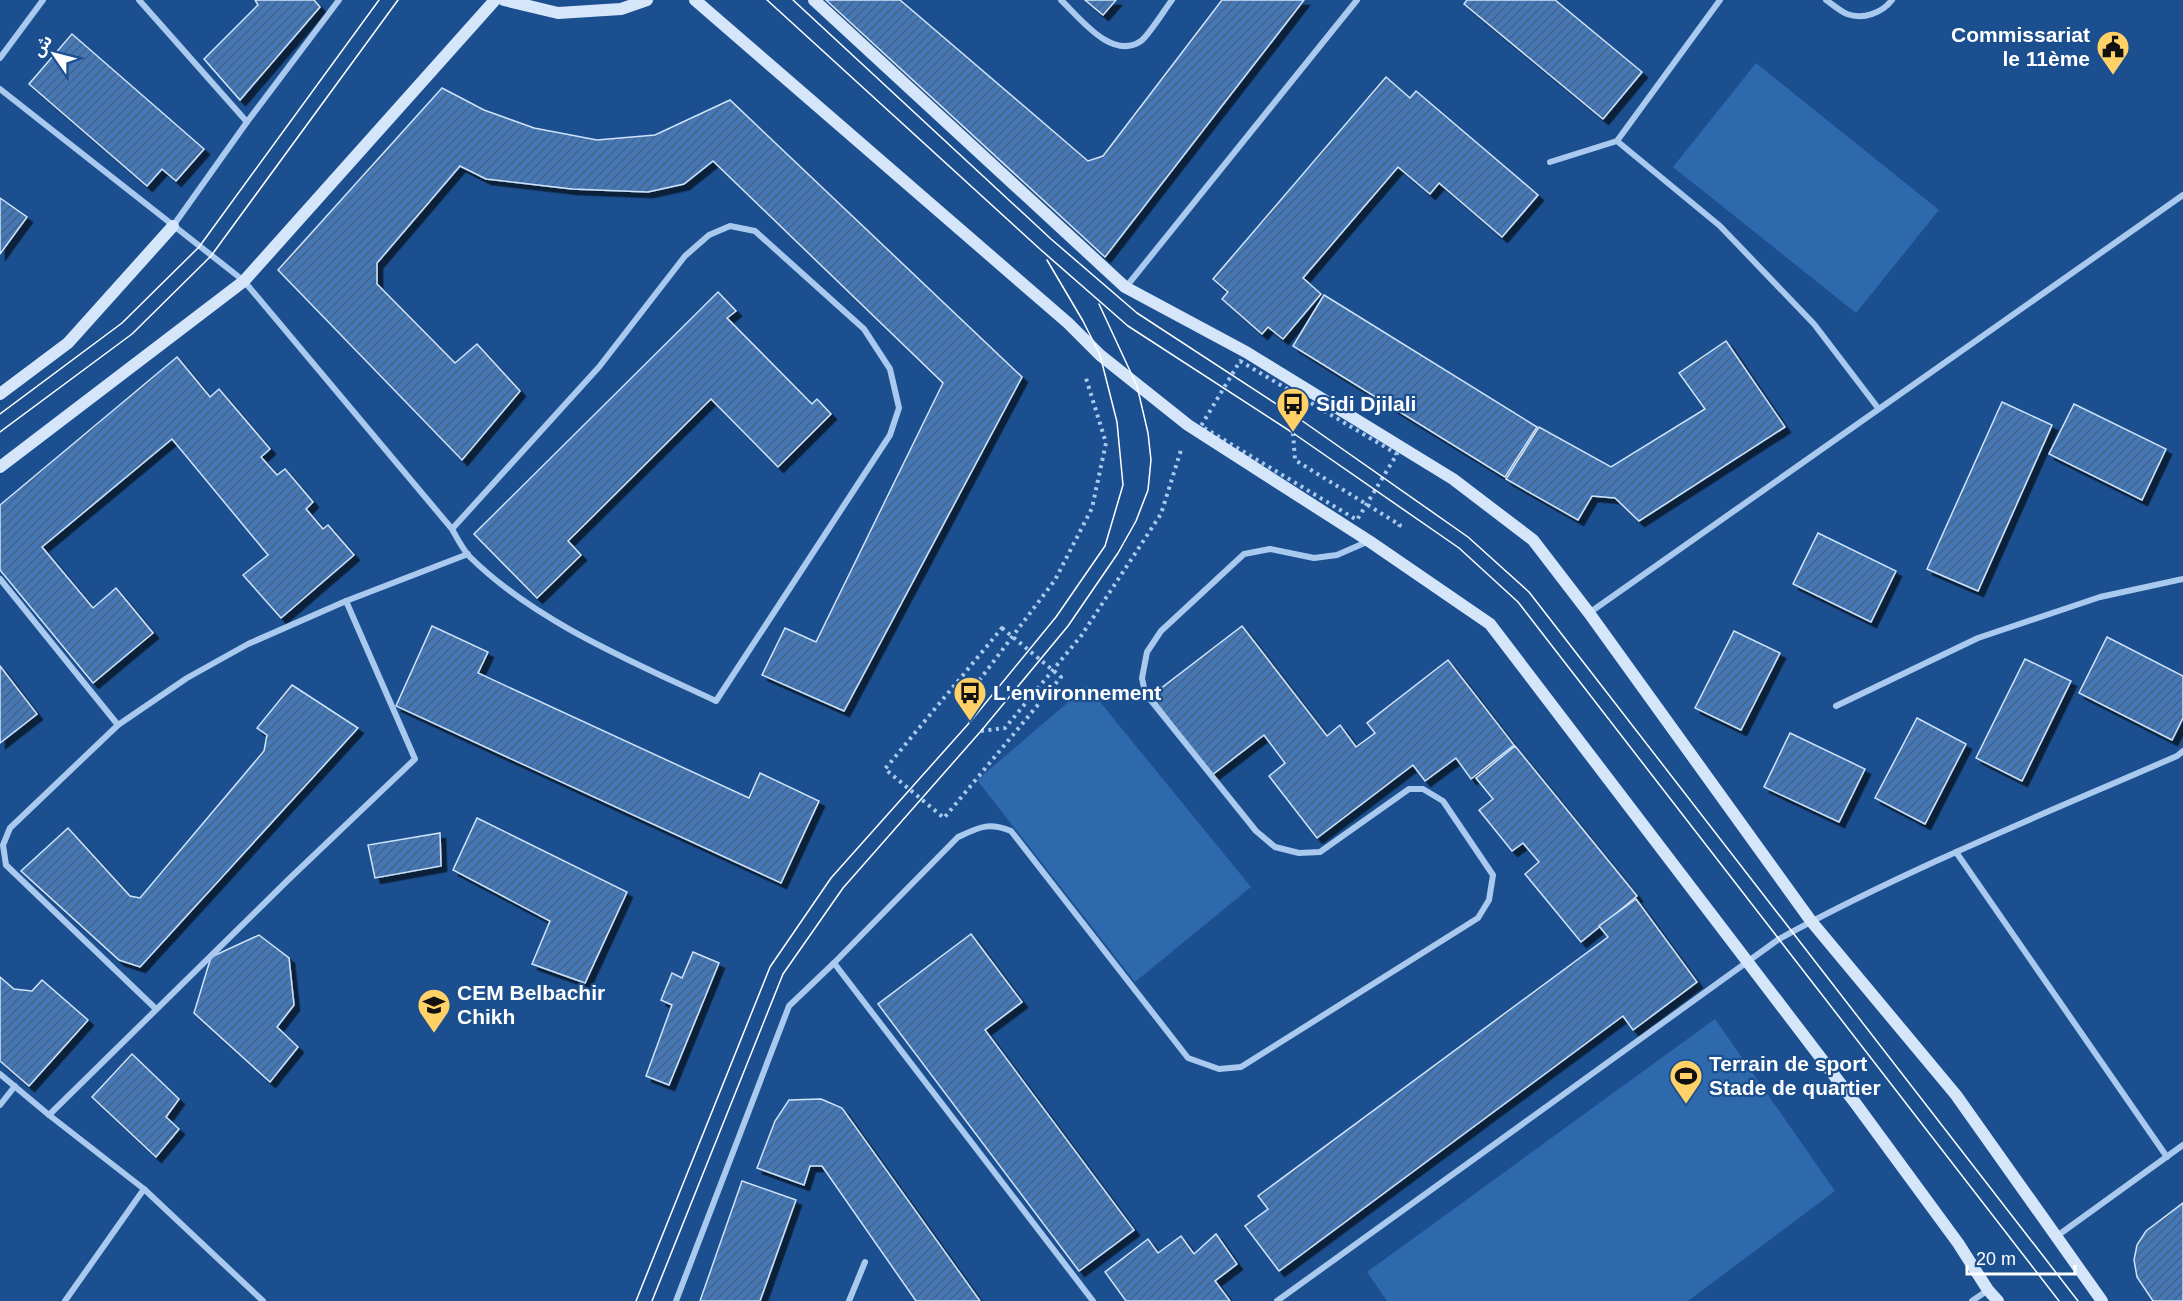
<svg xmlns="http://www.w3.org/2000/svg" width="2183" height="1301" font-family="Helvetica,'Noto Sans Arabic',sans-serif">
<defs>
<pattern id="building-hatch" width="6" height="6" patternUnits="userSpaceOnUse" patternTransform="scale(1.5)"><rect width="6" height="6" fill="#4478b7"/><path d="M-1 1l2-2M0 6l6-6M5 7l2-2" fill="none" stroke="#486282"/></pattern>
<filter id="shadow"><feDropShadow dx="5.5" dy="5.5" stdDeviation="0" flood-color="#0009"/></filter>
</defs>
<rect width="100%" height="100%" fill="#1b4f8f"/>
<g fill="#2e69ad">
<polygon points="1756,63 1939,210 1856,313 1673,167"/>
<polygon points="1087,686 1251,887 1135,982 977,780"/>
<polygon points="1715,1019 1835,1191 1688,1301 1387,1301 1367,1272"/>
</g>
<g fill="url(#building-hatch)" stroke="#cfe3fa" stroke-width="1.5" filter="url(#shadow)">
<polygon points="255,0 314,0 320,7 240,100 204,59 258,5"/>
<polygon points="826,0 900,0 1088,161 1103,156 1222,0 1304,0 1105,257"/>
<polygon points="1085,0 1116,0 1103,15"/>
<polygon points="1467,0 1555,0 1642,72 1603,119 1464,4"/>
<polygon points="72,34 204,149 176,181 162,169 147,186 29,84"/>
<polygon points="1386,77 1410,98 1416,91 1538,195 1502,237 1439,183 1430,194 1398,167 1303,278 1321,294 1283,339 1268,327 1262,334 1222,299 1228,292 1213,279"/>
<polygon points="442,88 484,110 534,128 597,140 655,135 730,100 1022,377 844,711 762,675 785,628 816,642 943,383 713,161 684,184 648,192 572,189 486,179 460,166 377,263 377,284 455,363 477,344 520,391 462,460 278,270"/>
<polygon points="0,198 27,217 0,254"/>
<polygon points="718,292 736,311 727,318 812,404 817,399 831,414 778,467 711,399 568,541 581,555 537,598 474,534"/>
<polygon points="1324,295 1537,427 1505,477 1293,346"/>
<polygon points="1726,341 1785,427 1639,521 1615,498 1592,496 1578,520 1506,479 1539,427 1611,467 1705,409 1679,373"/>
<polygon points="177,357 210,397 219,389 270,449 261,457 277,475 285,469 313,502 306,509 323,529 328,525 354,555 281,618 243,575 268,555 172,439 42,547 93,608 116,588 153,633 93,683 0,570 0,505"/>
<polygon points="2002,402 2052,425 1978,591 1927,569"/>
<polygon points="2074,404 2166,449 2142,500 2049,454"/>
<polygon points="1818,533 1896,571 1871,622 1793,584"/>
<polygon points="432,626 488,652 478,673 749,798 760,773 819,801 781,883 396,706"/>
<polygon points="1242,626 1327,736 1340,725 1356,747 1375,733 1367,723 1448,660 1514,745 1471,779 1456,758 1425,781 1413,765 1317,838 1269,776 1285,763 1264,735 1212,775 1151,696"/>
<polygon points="1734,631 1780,653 1741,730 1695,708"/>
<polygon points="2107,637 2183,676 2183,718 2172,740 2079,693"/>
<polygon points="2025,659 2071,681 2022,781 1976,758"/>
<polygon points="0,666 37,714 0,743"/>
<polygon points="292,685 358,728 140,967 119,960 21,871 68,828 130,896 140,898 264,751 267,735 257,728"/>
<polygon points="1917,718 1966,744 1925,824 1875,798"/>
<polygon points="1790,733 1865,769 1839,822 1764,787"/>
<polygon points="1515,746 1637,896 1581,942 1525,874 1539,862 1523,843 1512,851 1479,810 1493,799 1476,778"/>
<polygon points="477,818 627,892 585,983 532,964 550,921 453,870"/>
<polygon points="440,833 441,866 375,878 368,845"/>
<polygon points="1636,899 1697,982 1633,1030 1623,1016 1279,1271 1245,1226 1268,1209 1258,1196 1608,937 1599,926"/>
<polygon points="971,934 1022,1002 985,1030 1134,1230 1079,1271 878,1004"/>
<polygon points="259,935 289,958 294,1005 277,1027 298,1047 270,1082 194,1013 211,957"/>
<polygon points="693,952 719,963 669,1085 646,1076 672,1005 661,1000 672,973 682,978"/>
<polygon points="0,977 14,989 32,991 42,980 88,1020 29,1086 0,1061"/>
<polygon points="132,1054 179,1099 166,1117 179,1129 156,1157 92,1097"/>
<polygon points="821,1099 842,1108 980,1301 916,1301 822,1166 810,1166 804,1185 757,1168 775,1121 789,1100"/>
<polygon points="742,1181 796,1200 760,1301 700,1301"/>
<polygon points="2183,1203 2183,1301 2153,1301 2137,1277 2134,1260 2137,1245 2146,1231"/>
<polygon points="1216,1234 1237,1264 1215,1281 1230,1301 1126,1301 1105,1272 1148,1239 1158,1253 1181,1236 1194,1254"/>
</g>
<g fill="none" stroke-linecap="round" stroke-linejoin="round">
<g stroke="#a9c9ee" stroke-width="4" stroke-dasharray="3 4.5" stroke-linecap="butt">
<polygon points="1240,361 1397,454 1357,520 1201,426"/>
<polyline points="1293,433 1295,460 1400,525 1397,530"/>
<polygon points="1002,628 1061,677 944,818 885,769"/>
<polyline points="970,722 969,694 1055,580 1092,508 1106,443 1085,375"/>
<polyline points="981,731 1005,728 1081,636 1161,514 1181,450"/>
</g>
<g stroke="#a9c9ee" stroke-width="6">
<polyline points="139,0 247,122 173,226"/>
<path d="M1061,0C1080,18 1112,61 1141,41C1149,35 1165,9 1172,0"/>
<path d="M1826,0C1832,4 1840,11 1847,14C1863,20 1882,13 1892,0"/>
<polyline points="0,58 43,0"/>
<path d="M0,89L244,281L452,529C457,538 462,548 469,556C534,621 633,662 716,701L890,435L899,408L890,369L864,329L755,231L730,226L709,235L685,256L599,367L452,529"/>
<polyline points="247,122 339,0"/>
<polyline points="1617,141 1720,0"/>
<polyline points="1550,162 1617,141 1720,226 1814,324 1878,408"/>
<polyline points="1126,287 1357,0"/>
<polyline points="0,579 118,725"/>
<polyline points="1589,613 2183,195"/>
<polyline points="1836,706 1978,638 2100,597 2183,579"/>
<polyline points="1956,852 2167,1157"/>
<polyline points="834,963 1093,1301"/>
<polyline points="156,1009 6,865 3,845 10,828 118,725 187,678 248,644 346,601 468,554"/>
<polyline points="0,1074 49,1115 144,1189 263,1301"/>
<polyline points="0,1105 15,1086"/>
<polyline points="49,1115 288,880 415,759 346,601"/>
<polyline points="2057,1236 2183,1145"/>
<polyline points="65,1301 144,1189"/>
<path d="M676,1301L789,1006L834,963L958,837C980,827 988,822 1011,831L1188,1058L1219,1069L1241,1067L1478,918L1489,900L1493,875L1443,801L1423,789H1409L1320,852L1299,853L1275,847L1256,831L1145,693L1142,678L1147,652L1161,631L1244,554L1270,549L1314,558L1337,555L1369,541"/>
<polyline points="849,1301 865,1262"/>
<path d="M1277,1301L1779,939C1907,869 2044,814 2177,756L2183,751"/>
<polyline points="1972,1301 1988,1290"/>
</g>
<g stroke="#d6e6fa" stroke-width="12">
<polyline points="504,0 558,13 621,9 647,0"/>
<polyline points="695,0 1068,323 1100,355 1188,425 1369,541 1490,624 1856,1104 1958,1243 1988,1290 1998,1301"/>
<polyline points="814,0 1125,287 1246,352 1453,479 1533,540 1589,613 1811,921 1956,1095 2102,1301"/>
<polyline points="0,394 68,343 173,226"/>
<polyline points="0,467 244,281 495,0"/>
</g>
<g stroke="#fff" stroke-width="1.5">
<polyline points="767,0 1041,250 1128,326 1293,433 1459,548 1518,602 2059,1301"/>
<polyline points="793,0 1051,239 1137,313 1301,420 1468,537 1529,592 2078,1301"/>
<polyline points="0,414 122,323 199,247 379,0"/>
<polyline points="0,432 132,334 211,256 398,0"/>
<polyline points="636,1301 770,967 831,878 970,722 1056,617 1105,546 1123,485 1117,422 1100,355 1083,321 1047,260"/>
<polyline points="652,1301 783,974 843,888 981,731 1068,626 1118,553 1136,521 1148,490 1151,460 1148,433 1137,386 1099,304"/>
</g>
</g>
<defs>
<g id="civic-pin" transform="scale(1.725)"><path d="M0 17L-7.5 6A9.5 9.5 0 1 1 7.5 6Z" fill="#ffd166" stroke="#1b4f8f"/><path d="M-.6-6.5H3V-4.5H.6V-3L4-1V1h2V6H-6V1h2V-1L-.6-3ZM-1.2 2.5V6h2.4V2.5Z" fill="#111"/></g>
<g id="bus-pin" transform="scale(1.725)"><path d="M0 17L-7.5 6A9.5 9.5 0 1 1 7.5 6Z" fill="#ffd166" stroke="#1b4f8f"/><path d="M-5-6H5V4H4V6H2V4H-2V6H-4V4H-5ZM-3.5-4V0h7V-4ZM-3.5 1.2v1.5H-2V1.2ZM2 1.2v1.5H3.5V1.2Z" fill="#111"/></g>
<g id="school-pin" transform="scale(1.725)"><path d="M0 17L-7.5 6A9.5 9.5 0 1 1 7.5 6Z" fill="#ffd166" stroke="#1b4f8f"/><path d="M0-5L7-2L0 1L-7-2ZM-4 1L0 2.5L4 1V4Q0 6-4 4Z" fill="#111"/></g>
<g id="stadium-pin" transform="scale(1.725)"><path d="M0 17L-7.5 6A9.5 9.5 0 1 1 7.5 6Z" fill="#ffd166" stroke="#1b4f8f"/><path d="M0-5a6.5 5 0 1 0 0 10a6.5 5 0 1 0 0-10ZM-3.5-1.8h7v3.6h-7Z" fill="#111"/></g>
</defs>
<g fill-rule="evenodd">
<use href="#civic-pin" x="2113" y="47"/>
<use href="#bus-pin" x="1293" y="404"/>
<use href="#bus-pin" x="970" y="693"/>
<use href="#school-pin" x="434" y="1005"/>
<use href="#stadium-pin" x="1686" y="1076"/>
</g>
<g text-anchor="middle" stroke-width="4.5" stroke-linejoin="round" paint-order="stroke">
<g font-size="21" font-weight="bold" fill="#fff" stroke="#1b4f8f" text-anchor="start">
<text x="2090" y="42" text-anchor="end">Commissariat<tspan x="2090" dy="24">le 11ème</tspan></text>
<text x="1316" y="411">Sidi Djilali</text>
<text x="993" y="700">L'environnement</text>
<text x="457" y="1000">CEM Belbachir<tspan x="457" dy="24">Chikh</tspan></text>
<text x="1709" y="1071">Terrain de sport<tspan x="1709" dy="24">Stade de quartier</tspan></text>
</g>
</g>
<g transform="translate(54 54) rotate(305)" stroke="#1b4f8f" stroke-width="4.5" paint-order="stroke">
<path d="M0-4.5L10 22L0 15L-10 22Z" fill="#ffffff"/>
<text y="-9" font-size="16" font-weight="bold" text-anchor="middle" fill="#ffffff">ش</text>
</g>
<path d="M1967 1265v9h108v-9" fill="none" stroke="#ffffff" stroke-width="3"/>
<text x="1976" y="1265" font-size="18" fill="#ffffff" stroke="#1b4f8f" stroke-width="4.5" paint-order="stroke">20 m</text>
</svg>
